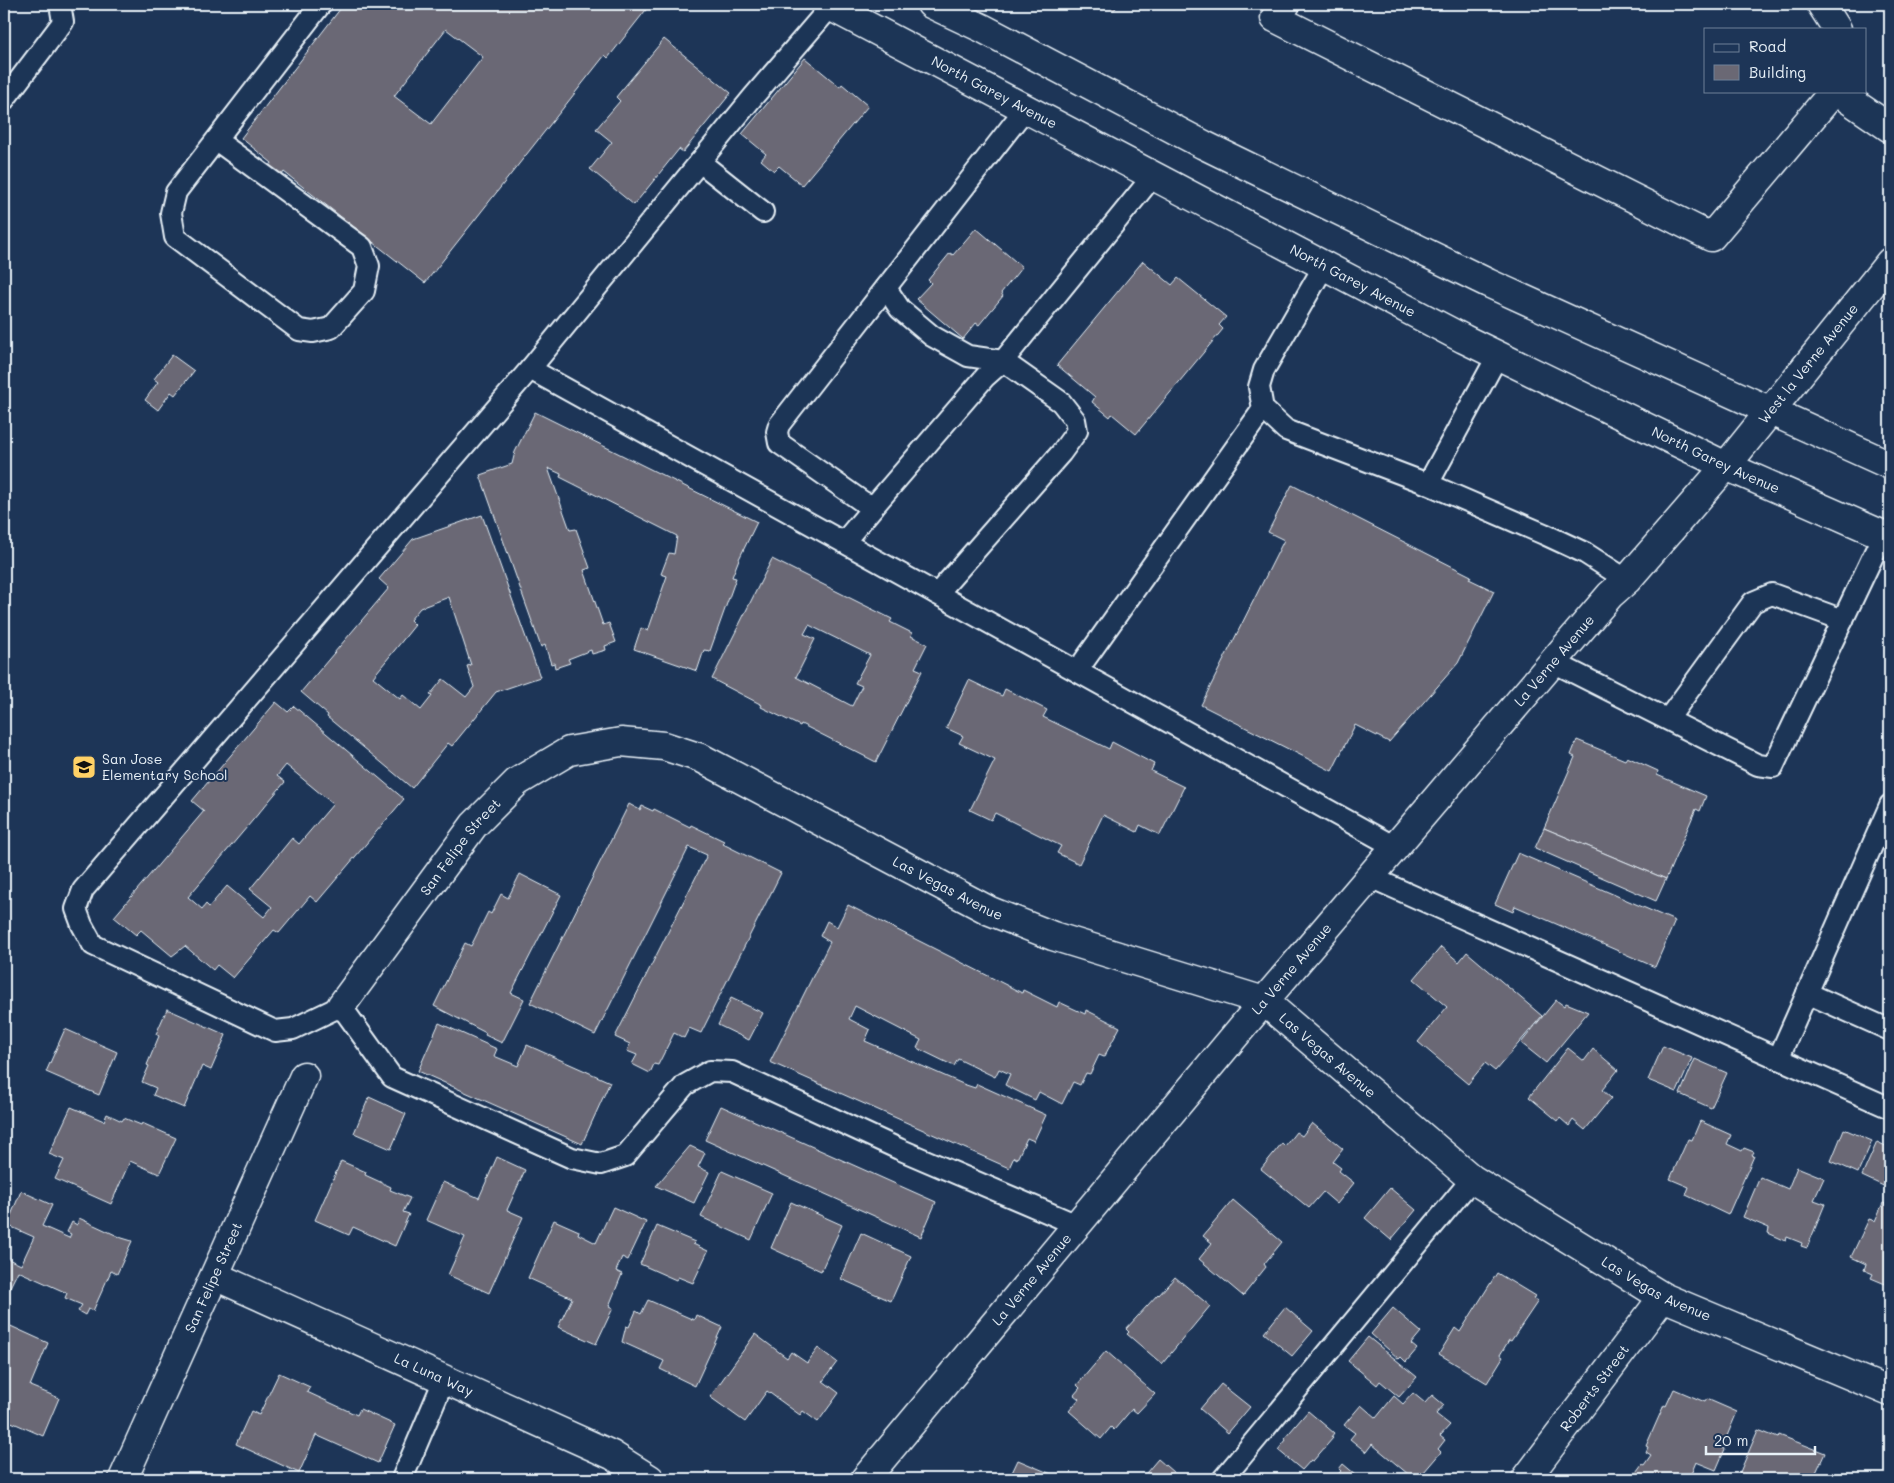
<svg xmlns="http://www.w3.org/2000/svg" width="1894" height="1483" font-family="Mali,sans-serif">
<rect width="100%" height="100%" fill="#1d3557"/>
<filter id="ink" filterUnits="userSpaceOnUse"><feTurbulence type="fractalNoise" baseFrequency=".02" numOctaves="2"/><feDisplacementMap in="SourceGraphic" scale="10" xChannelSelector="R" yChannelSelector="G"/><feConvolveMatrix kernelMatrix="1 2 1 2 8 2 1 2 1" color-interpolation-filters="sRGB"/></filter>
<g filter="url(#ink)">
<g fill="#6a6874" stroke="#e8f1f8" fill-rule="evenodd">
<path d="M344,4H646L649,6L608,58L605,55L425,283L284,172L279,179L268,170L272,163L241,138ZM446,29L483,57L431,124L394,96Z"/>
<polygon points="1105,4 1119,4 1114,10"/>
<polygon points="664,39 731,93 683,152 679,149 634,205 590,169 612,142 596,129 620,101 616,97"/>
<polygon points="805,58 840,87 842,84 868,106 802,185 779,166 774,171 761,160 766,154 742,134"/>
<polygon points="976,228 1022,267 1001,293 1003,296 979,325 976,323 963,339 916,299 931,283 928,280 950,253 953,255"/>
<polygon points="1143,261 1172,285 1178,278 1226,317 1219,325 1223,329 1136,434 1112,414 1110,417 1092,402 1095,397 1057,365"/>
<polygon points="172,355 194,371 175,395 171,392 158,410 145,400 158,382 154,379"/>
<polygon points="535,412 757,522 739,559 732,577 736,578 710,651 704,650 697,671 634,649 641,628 648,631 667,576 661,574 669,553 674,554 677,536 560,477 561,474 548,468 570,530 576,529 590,568 584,570 603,625 609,623 616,642 605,646 606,650 592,654 591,650 568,659 570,663 555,668 554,663 551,664 545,645 541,647 480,475 512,464 515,452"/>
<polygon points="1292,485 1471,576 1469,579 1494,591 1458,663 1389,742 1355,725 1332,771 1201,705 1284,540 1268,532"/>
<path d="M482,515L540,677L496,692L452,746L448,743L412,788L327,717L328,715L301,692L389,588L379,579L413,539ZM449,597L471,665L467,666L474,687L466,697L443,679L430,695L432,696L421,710L403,695L400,699L373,677L415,625L410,620L420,608Z"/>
<path d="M772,559L892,619L890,622L912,633L911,636L927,644L915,668L922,671L876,762L801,724L800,726L761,707L762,705L712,679ZM809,625L870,655L855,683L862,686L852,706L796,677L815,639L804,634Z"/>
<polygon points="1890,675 1890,705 1886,703 1890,694 1883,692"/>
<polygon points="969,680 1002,696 1005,689 1047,710 1043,717 1109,749 1112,742 1154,764 1151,771 1184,787 1160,835 1140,825 1137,832 1103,815 1079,864 1057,853 1061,846 995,813 991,820 970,810 995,760 959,743 963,736 946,728"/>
<path d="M276,702L288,712L294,706L404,799L317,902L310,896L279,933L274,930L233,978L217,965L213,970L185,946L172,956L141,930L136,935L114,917L204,811L192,801ZM286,765L333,804L299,844L292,838L250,889L272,907L264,917L227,886L209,907L206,904L202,909L188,897L285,782L277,776Z"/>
<polygon points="1577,740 1625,760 1627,757 1658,771 1657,775 1706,796 1700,811 1696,809 1666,879 1544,828 1575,757 1571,755"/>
<polygon points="629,804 640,810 642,806 653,811 654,809 690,827 691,825 724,841 723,844 781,873 701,1033 689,1028 684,1038 674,1033 658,1065 654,1064 650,1073 632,1064 637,1055 627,1051 630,1044 615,1037 707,855 689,847 595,1035 530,1003"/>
<polygon points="1544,828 1666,879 1656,901 1535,848"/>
<polygon points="1518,853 1675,921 1655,967 1515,906 1513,912 1495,904"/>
<polygon points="520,874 561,895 511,993 524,999 502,1043 485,1035 486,1033 434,1006 465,943 471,946 488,912 491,914 501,894 508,898"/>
<polygon points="848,905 1022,993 1023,990 1057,1007 1059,1002 1085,1014 1086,1010 1120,1027 1104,1057 1099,1055 1090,1074 1086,1073 1080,1085 1073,1082 1062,1104 1039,1092 1035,1100 1005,1085 1010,1074 999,1069 995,1077 958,1059 954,1066 917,1048 921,1040 855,1006 849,1019 870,1030 865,1041 963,1084 975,1088 977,1084 1046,1115 1034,1141 1027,1138 1017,1159 1014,1157 1009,1168 770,1062 830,942 820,936 827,921 837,927"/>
<polygon points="1441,947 1459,962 1467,952 1542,1016 1495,1071 1485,1063 1468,1084 1418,1042 1447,1007 1414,979"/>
<polygon points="731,998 763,1013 749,1040 718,1025"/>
<polygon points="1556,1000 1564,1006 1566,1003 1588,1012 1546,1063 1521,1043"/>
<polygon points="167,1009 226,1035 211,1070 202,1066 184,1108 153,1095 156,1088 142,1082 149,1066 147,1065 159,1036 156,1034"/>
<polygon points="439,1023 497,1049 494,1056 518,1066 527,1045 610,1082 582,1144 418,1071"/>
<polygon points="65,1029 117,1052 99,1095 46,1072"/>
<polygon points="1663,1046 1692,1058 1677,1092 1648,1080"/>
<polygon points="1568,1048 1584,1061 1593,1049 1618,1070 1602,1090 1611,1098 1585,1130 1573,1120 1569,1126 1560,1118 1558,1121 1529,1097"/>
<polygon points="1695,1059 1727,1073 1711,1108 1680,1094"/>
<polygon points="369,1097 406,1114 391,1149 354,1133"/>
<polygon points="721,1106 936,1202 921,1237 705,1140"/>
<polygon points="71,1107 104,1121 107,1114 122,1121 124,1118 141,1125 142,1123 176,1138 159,1174 130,1161 111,1204 55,1179 64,1160 49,1154"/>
<polygon points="1700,1121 1731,1135 1727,1144 1742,1151 1744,1148 1754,1152 1752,1155 1754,1156 1728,1215 1686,1195 1689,1187 1670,1179 1688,1139 1692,1140"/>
<polygon points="1312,1123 1343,1149 1333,1162 1341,1168 1339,1171 1354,1183 1337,1204 1323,1192 1309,1208 1261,1169 1282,1143 1285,1146 1296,1132 1302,1136"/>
<polygon points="1844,1129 1872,1141 1858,1173 1831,1161"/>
<polygon points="1877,1142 1890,1148 1890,1189 1862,1176"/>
<polygon points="690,1146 705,1153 698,1167 709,1172 694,1203 656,1186"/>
<polygon points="497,1157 525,1170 507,1210 523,1217 489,1293 448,1275 465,1237 426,1220 443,1182 479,1198"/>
<polygon points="341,1161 366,1172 365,1175 391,1187 390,1190 410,1198 403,1212 409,1214 395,1246 353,1227 349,1235 315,1220"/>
<polygon points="1797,1167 1824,1178 1814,1200 1825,1204 1807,1248 1801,1246 1802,1243 1787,1237 1786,1241 1768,1233 1769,1228 1743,1217 1760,1177 1788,1189"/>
<polygon points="722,1171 772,1193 751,1240 701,1217"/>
<polygon points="1390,1188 1416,1210 1391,1240 1365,1218"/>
<polygon points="21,1191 52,1205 42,1226 69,1238 71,1234 67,1232 72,1222 77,1225 79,1218 122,1238 132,1241 117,1274 111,1271 93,1311 88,1309 85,1315 78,1311 82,1305 65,1298 67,1293 18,1271 4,1299 4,1257 21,1265 34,1237 7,1225"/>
<polygon points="1233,1200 1282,1242 1264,1264 1266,1267 1243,1296 1199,1259 1212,1243 1203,1236"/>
<polygon points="791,1202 842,1225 821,1271 771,1248"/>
<polygon points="1883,1203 1890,1206 1890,1286 1871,1278 1873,1274 1864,1270 1866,1264 1851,1257 1869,1219 1875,1221"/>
<polygon points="613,1207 646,1222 628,1260 622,1257 616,1271 622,1274 609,1306 613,1308 596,1344 558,1327 572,1298 528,1278 554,1220 579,1231 578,1234 596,1243"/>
<polygon points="657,1226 695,1242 693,1244 708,1251 693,1283 678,1277 676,1280 640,1264"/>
<polygon points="861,1233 911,1256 891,1301 841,1279"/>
<polygon points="1497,1273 1535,1296 1533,1299 1538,1301 1511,1341 1509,1340 1500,1355 1503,1357 1487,1383 1439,1354 1455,1328 1460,1332"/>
<polygon points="1175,1277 1210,1306 1162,1364 1127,1334 1129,1332 1126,1329 1158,1294 1159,1295"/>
<polygon points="648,1300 694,1320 696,1315 722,1327 695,1386 660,1369 664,1361 622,1342 626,1326 629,1327 636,1311 641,1314"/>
<polygon points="1285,1307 1313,1331 1292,1356 1264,1333"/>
<polygon points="1393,1308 1421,1332 1411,1344 1417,1349 1406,1362 1401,1357 1399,1359 1371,1334"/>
<polygon points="4,1323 48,1343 30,1386 59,1398 43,1436 9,1421 11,1419 4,1416"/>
<polygon points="755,1334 787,1358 791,1352 807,1363 818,1348 837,1362 823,1381 839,1393 818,1422 803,1411 800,1415 767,1391 745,1422 710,1397"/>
<polygon points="1368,1337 1417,1377 1399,1397 1380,1381 1377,1385 1348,1361"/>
<polygon points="1106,1351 1155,1394 1137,1413 1132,1409 1114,1430 1111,1427 1101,1439 1069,1411 1079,1399 1074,1395 1080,1388 1077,1385"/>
<polygon points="279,1373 310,1387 307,1392 357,1415 360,1409 395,1425 378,1463 316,1435 299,1473 236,1444 251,1411 259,1415"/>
<polygon points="1221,1384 1250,1407 1228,1433 1200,1409"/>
<polygon points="1674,1389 1705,1402 1707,1399 1737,1412 1722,1448 1725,1449 1716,1470 1696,1462 1689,1479 1685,1477 1683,1479 1631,1479 1642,1464 1644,1465 1651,1455 1646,1452 1648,1447 1646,1446 1664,1405 1666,1406"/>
<polygon points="1413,1393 1425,1403 1432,1395 1444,1405 1436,1414 1450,1425 1440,1436 1445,1440 1438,1449 1441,1452 1418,1479 1414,1479 1372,1444 1366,1452 1350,1439 1355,1433 1344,1425 1361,1405 1376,1418 1394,1396 1403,1404"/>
<polygon points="1308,1411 1334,1433 1331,1437 1333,1438 1313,1461 1311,1460 1302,1470 1278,1450 1286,1440 1284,1439"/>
<polygon points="1758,1430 1778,1438 1779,1435 1825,1453 1813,1479 1737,1479"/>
<polygon points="1158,1459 1181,1479 1141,1479"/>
<polygon points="1018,1460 1063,1479 1009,1479"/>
<polygon points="1343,1464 1355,1474 1354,1475 1358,1479 1334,1479 1341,1471 1339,1469"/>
<polygon points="996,1475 1006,1479 994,1479"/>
</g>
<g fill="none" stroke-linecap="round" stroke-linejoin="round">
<g stroke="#e8f1f8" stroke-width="24">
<g id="lane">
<polyline points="831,6 753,97 530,369 83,890 76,909 82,925 93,945 275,1031 293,1029 341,1006 392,1077 572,1158 601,1164 625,1156 685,1085 710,1071 732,1072 899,1149 1077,1225"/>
<polyline points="4,100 63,22 60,4"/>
<polyline points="1025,109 779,425 777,432 779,443 863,502 874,506 985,377 1003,361 1153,176"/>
<polyline points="216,140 362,247 369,266 364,291 331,328 313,332 299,330 175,237 171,213 176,192 321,4"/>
<polyline points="700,162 763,212"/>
<polyline points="1324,266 1264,370 1259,387 1263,409 1286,430 1428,484 1544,534 1585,553 1627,580"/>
<polyline points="886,288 900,309 932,336 968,356 1003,361 1061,402 1075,420 1077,431 1061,453 937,594"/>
<polyline points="530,369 1395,847"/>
<polyline points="1428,484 1498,355"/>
<polyline points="844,542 874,506"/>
<polyline points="1553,662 1758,765 1773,767 1883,535"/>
<polyline points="1077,671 1263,409"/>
<polyline points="1668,719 1753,602 1772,594 1843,620"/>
<polyline points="1370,877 1890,1108"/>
<polyline points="1807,993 1890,1030"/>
<polyline points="1778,1059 1890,805"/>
<polyline points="402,1479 444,1380"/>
<polyline points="1223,1479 1472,1179"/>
</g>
</g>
<g stroke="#e8f1f8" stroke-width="31">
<g id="street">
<polyline points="1286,4 1275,18 1711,237 1834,91"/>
<polyline points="1821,4 1837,29"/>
<polyline points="1836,91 1890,128"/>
<path id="s1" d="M341,1006L474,825L517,782L569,751L621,742L664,746L701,758L990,911L1053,936L1264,1001L1472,1179L1663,1297L1890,1392"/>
<path id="s2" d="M215,1276L612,1455L650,1479"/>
<path id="s3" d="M123,1479L304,1076"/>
<path id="s4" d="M1526,1479L1663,1297"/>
</g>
</g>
<g stroke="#e8f1f8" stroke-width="31">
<g id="secondary">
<path id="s5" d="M865,1479L1264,1001L1610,595L1627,580L1726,466L1890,262"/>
</g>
</g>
<g stroke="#e8f1f8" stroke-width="31">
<g id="primary">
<path id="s6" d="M826,4L1464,339L1726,466L1890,538"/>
<polyline points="931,4 982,28 1204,145 1488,283 1890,465"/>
</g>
</g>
<use href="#lane" stroke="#1d3557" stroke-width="20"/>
<use href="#street" stroke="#1d3557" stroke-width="28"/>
<use href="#secondary" stroke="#1d3557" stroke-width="28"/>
<use href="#primary" stroke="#1d3557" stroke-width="28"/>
</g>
</g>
<defs>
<g id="school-square" transform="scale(1.25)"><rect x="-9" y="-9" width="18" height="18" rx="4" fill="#ffd166" stroke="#1d3557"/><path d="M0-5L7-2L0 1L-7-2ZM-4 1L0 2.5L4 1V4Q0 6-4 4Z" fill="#111"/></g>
</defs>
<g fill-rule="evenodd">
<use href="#school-square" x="84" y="767"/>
</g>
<g text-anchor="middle" stroke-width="4" stroke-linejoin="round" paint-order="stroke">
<g font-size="14" fill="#e8f1f8" stroke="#1d3557">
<text dy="5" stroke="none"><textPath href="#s6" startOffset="190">North Garey Avenue</textPath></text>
<text dy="5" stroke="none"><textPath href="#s6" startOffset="595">North Garey Avenue</textPath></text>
<text dy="5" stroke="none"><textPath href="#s5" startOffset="1461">West la Verne Avenue</textPath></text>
<text dy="5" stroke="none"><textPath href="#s6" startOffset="1000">North Garey Avenue</textPath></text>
<text dy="5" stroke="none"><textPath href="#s5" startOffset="1070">La Verne Avenue</textPath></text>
<text dy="5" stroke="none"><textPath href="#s1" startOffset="199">San Felipe Street</textPath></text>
<text dy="5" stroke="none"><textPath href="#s1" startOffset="760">Las Vegas Avenue</textPath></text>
<text dy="5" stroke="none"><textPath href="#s5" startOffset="665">La Verne Avenue</textPath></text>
<text dy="5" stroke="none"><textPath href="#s1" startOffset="1180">Las Vegas Avenue</textPath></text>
<text dy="5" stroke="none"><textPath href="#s3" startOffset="221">San Felipe Street</textPath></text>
<text dy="5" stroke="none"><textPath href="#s5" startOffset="260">La Verne Avenue</textPath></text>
<text dy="5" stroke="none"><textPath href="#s1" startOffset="1585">Las Vegas Avenue</textPath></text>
<text dy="5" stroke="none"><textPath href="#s2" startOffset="240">La Luna Way</textPath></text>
<text dy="5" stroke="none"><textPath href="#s4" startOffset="114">Roberts Street</textPath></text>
</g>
<g font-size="14" fill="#e8f1f8" stroke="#1d3557" text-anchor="start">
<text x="102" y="764">San Jose<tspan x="102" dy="16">Elementary School</tspan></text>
</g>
</g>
<rect width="1894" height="1483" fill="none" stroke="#1d3557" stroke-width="20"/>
<rect x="10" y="10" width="1874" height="1463" fill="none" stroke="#e8f1f8" stroke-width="2" filter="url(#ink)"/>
<rect x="1704" y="28" width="162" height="65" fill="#1d3557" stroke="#6e8097"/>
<rect x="1714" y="44" width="25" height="8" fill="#1d3557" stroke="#6e8097"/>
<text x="1749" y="52" font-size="15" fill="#e8f1f8">Road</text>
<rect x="1714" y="65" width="25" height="15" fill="#6a6874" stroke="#6e8097"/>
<text x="1749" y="78" font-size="15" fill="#e8f1f8">Building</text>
<path d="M1706 1446v8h109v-8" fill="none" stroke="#e8f1f8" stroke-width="2.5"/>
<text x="1714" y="1446" font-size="15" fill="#e8f1f8" stroke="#1d3557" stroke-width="4" paint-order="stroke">20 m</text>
</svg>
